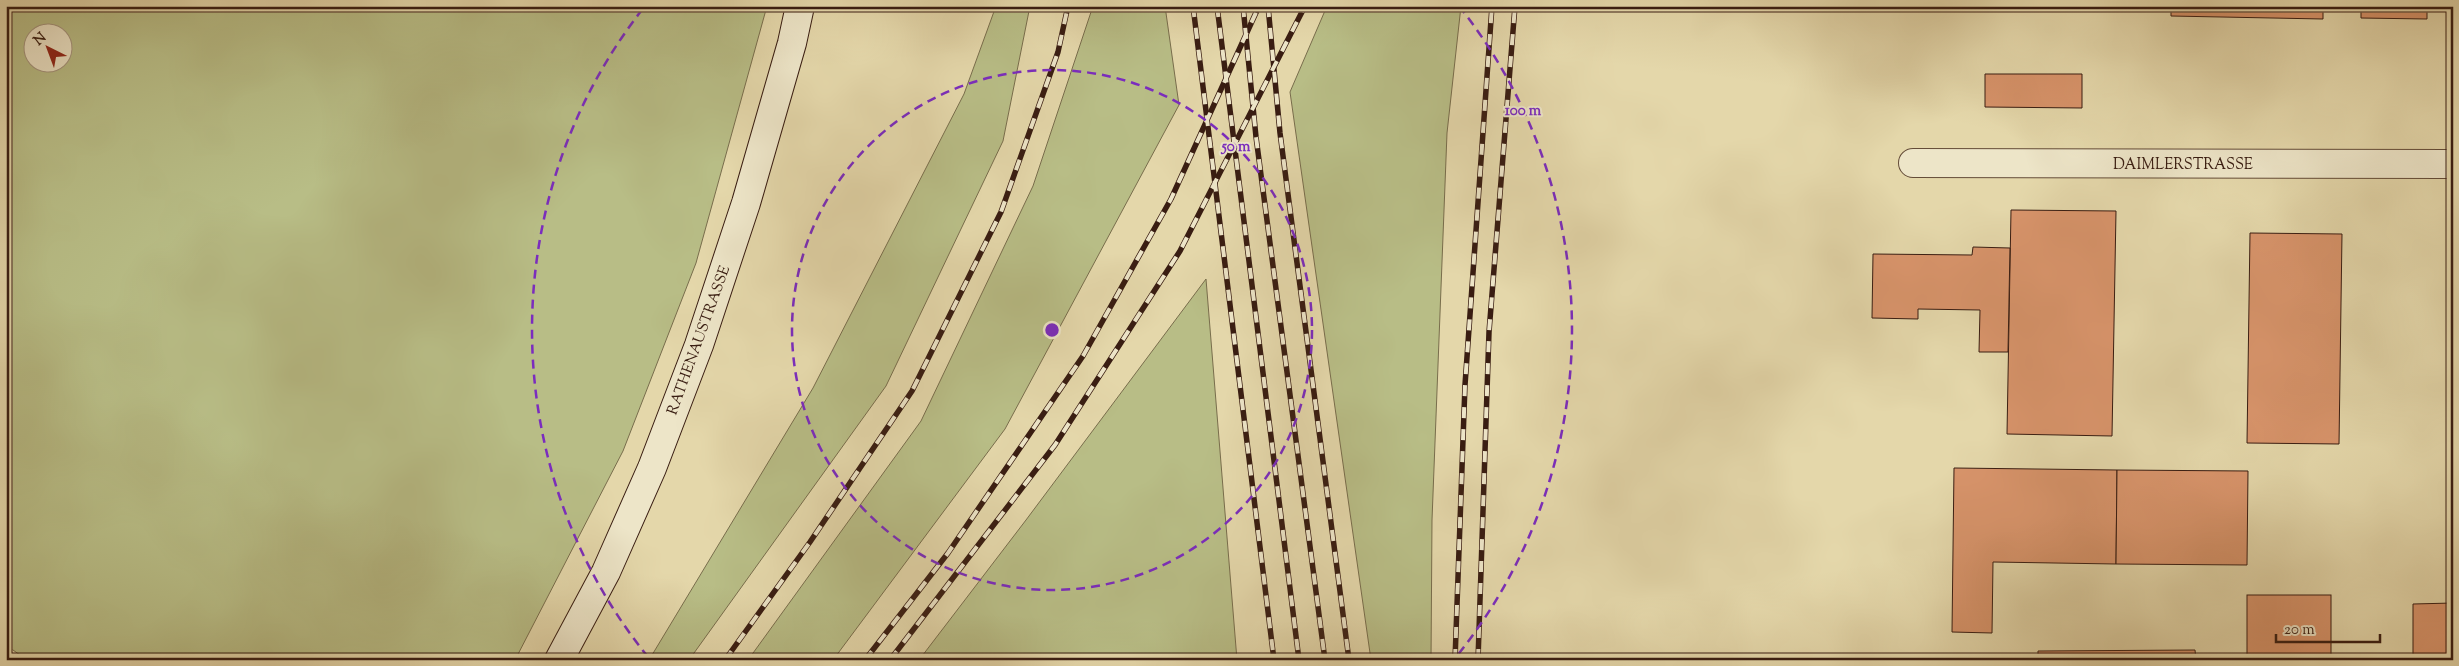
<svg xmlns="http://www.w3.org/2000/svg" width="2459" height="666" font-family="'Sorts Mill Goudy',serif">
<rect width="100%" height="100%" fill="#e4d7aa"/>
<filter id="stains"><feTurbulence type="fractalNoise" baseFrequency=".004" numOctaves="4"/><feColorMatrix values="0 0 0 0 .2 0 0 0 0 .09 0 0 0 0 .02 0 0 0 .5 -.17"/></filter>
<radialGradient id="worn" r=".72"><stop offset=".6" stop-color="#630" stop-opacity="0"/><stop offset="1" stop-color="#630" stop-opacity=".3"/></radialGradient>
<g fill="#b8bd86" stroke="#786d4c" fill-rule="evenodd">
<path d="M6,6H767L696,263L623,451L515,660H27L6,645ZM62,32V62H32V32Z"/>
<polygon points="996,6 1030,6 1003,141 886,386 689,660 649,660 813,388 964,94"/>
<polygon points="1093,6 1165,6 1179,105 1005,429 833,660 748,660 921,421 1033,186"/>
<polygon points="1327,6 1461,6 1447,133 1432,520 1431,660 1371,660 1290,92"/>
<polygon points="1206,279 1237,660 919,660 1026,520"/>
</g>
<g fill="#d8946b" stroke="#391d12">
<polygon points="2171,6 2323,6 2323,19 2171,16"/>
<polygon points="2361,6 2427,6 2427,19 2361,18"/>
<polygon points="1985,74 2082,74 2082,108 1985,107"/>
<polygon points="2011,210 2116,211 2112,436 2007,434"/>
<polygon points="2250,233 2342,234 2339,444 2247,443"/>
<polygon points="1973,247 2010,248 2008,352 1979,352 1980,310 1918,309 1918,319 1872,318 1873,254 1972,255"/>
<polygon points="1954,468 2117,470 2116,564 1993,562 1992,633 1952,632"/>
<polygon points="2117,470 2248,471 2247,565 2116,564"/>
<rect x="2247" y="595" width="84" height="65"/>
<polygon points="2453,603 2453,660 2413,660 2413,604"/>
<polygon points="2195,650 2196,660 2038,660 2038,651"/>
</g>
<g fill="none" stroke-linecap="round" stroke-linejoin="round">
<g stroke="#644c38" stroke-width="30">
<polyline id="street" points="1913,163 2453,164"/>
</g>
<g stroke="#391d12" stroke-width="30">
<polyline id="secondary" points="559,660 606,572 652,468 699,345 746,203 792,43 800,6"/>
</g>
<use href="#street" stroke="#ede5c8" stroke-width="28"/>
<use href="#secondary" stroke="#ede5c8" stroke-width="28"/>
<g stroke="#391d12" stroke-width="5.5">
<g id="rail">
<polyline points="1193,6 1274,660"/>
<polyline points="1217,6 1299,660"/>
<polyline points="1243,6 1256,137 1325,660"/>
<polyline points="1268,6 1280,133 1349,660"/>
<polyline points="725,660 810,542 912,391 1001,212 1058,52 1068,6"/>
<polyline points="865,660 948,553 1083,356 1171,199 1259,6"/>
<polyline points="890,660 1055,445 1180,251 1305,6"/>
<polyline points="1455,660 1465,385 1492,6"/>
<polyline points="1478,660 1489,332 1515,6"/>
</g>
</g>
<use href="#rail" stroke="#ede5c8" stroke-width="4" stroke-dasharray="11" stroke-linecap="butt"/>
</g>
<g fill="none" stroke="#7b2cbf" stroke-width="2.5" stroke-dasharray="9 6">
<circle cx="1052" cy="330" r="260"/>
<path d="M648 657A520 520 0 0 1 645 6M1459 6A520 520 0 0 1 1456 657"/>
</g>
<g text-anchor="middle" stroke-width="4" stroke-linejoin="round" paint-order="stroke">
<g font-size="15" fill="#391d12" stroke="#ede5c8">
<text x="2183" y="169">DAIMLERSTRASSE</text>
<text transform="translate(698 340) rotate(-70)" y="5">RATHENAUSTRASSE</text>
</g>
</g>
<circle cx="1052" cy="330" r="8" fill="#7b2cbf" stroke="#ede5c8" stroke-width="2.5"/>
<g font-size="15" text-anchor="middle" font-weight="bold" fill="#7b2cbf" stroke="#ede5c8" stroke-width="4" stroke-linejoin="round" paint-order="stroke">
<text x="1523" y="115">100 m</text>
<text x="1236" y="151">50 m</text>
</g>
<rect width="2459" height="666" fill="none" stroke="#e4d7aa" stroke-width="25"/>
<rect x="8" y="8" width="2444" height="651" fill="none" stroke="#391d12" stroke-width="2.5"/>
<rect x="12" y="12" width="2434" height="641" fill="none" stroke="#391d12"/>
<g transform="translate(48 48) rotate(318)"><circle r="24" fill="#ede5c8" stroke="#a5957f"/>
<path d="M0-4L9 19L0 12L-9 19Z" fill="#8f2418"/>
<text y="-8" font-size="14" font-weight="bold" text-anchor="middle" fill="#391d12">N</text>
</g>
<path d="M2276 634v8h104v-8" fill="none" stroke="#391d12" stroke-width="2.5"/>
<text x="2284" y="634" font-size="15" fill="#391d12" stroke="#ede5c8" stroke-width="4" paint-order="stroke">20 m</text>
<rect width="100%" height="100%" filter="url(#stains)"/>
<rect width="100%" height="100%" fill="url(#worn)"/>
</svg>
